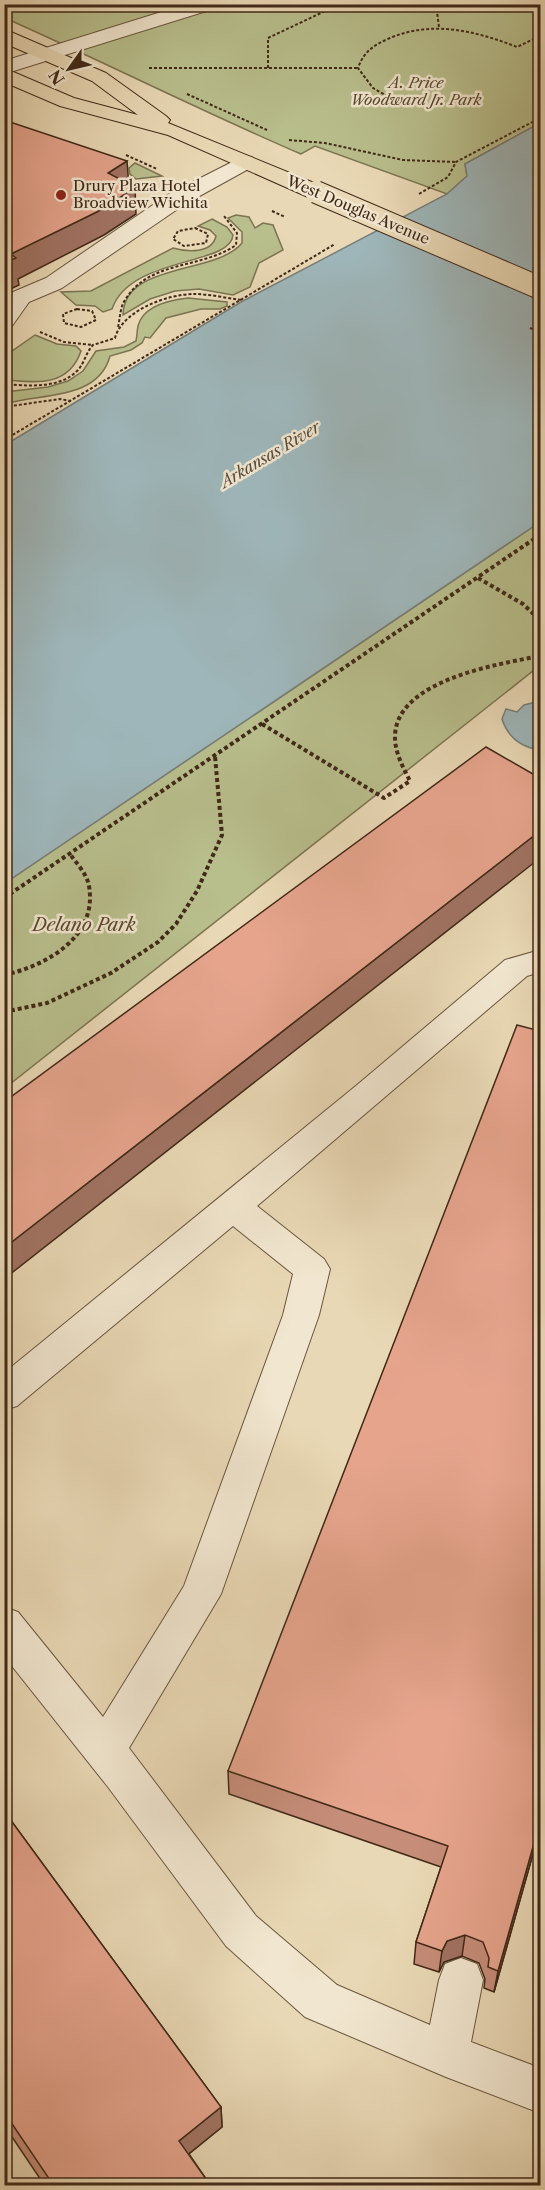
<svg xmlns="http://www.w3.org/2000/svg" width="545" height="2190" font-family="'Libre Caslon Text',serif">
<rect width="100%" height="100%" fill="#e9d8b5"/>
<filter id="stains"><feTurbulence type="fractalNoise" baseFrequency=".00333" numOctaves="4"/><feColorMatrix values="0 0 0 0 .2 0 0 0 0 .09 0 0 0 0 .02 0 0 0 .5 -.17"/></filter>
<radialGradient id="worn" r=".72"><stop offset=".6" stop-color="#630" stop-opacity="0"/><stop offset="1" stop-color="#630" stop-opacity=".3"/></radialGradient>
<g fill="#b8be8c" stroke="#7c7452" stroke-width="1.5">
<path d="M5,4L540,5V123L465,164L467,176L447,194L315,146L301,154C201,111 104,62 5,18Z"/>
<polygon points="135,163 162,176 136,179 130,174 129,168"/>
<path d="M236,215L249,217L255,228L263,223L273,225L283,250L259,263L250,287L233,295L199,289L175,291L150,299L123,315C124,262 216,275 242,243V232L228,218Z"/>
<path d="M212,219L227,227L233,235C231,266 130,256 112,309L103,312L95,306L76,305L61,292L91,291L173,248C187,252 212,254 216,236L210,230L198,226Z"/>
<path d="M188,298L227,302V306L220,309H201L166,318L150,338L145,337L142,343L131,350L110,356C98,401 39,393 5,404V392L48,387L68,381L83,371L96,351L124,347L136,341C137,336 137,331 138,326C143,306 170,300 188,298Z"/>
<path d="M35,335L57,344L76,346L81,351C68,389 32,382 5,380V356Z"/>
<polygon points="540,522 540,668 538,667 5,1088 5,883"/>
</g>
<g fill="#9eb6ba" stroke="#797e79" stroke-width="1.5">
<polygon points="540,123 540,522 5,883 5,445 241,302 447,194 467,176 465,164"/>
<path d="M540,701V750C521,747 508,738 502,719L506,709L517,712L524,705Z"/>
</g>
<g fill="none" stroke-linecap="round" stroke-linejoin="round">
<g stroke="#6b553f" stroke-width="2">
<g id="minor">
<polygon points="187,4 218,4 216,8 4,74 4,61"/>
<polygon points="244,156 252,157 255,162 252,167 185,204 62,288 29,302 12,326 4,328 4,304 13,292 46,278 169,194"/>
<polygon points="540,950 540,972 527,976 257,1206 324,1259 330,1269 319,1315 221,1594 129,1748 256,1916 337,1985 430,2025 439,1980 445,1964 461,1958 477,1964 483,1980 471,2042 540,2068 540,2113 446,2077 305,2017 226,1946 108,1787 4,1656 4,1607 18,1612 103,1717 184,1586 283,1315 293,1274 233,1226 17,1406 4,1410 4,1373 357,1085 505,960"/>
</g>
</g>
<g stroke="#412918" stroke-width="2">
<polygon id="major" points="4,29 106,73 166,116 170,120 168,123 324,187 327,192 324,197 308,197 168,135 60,106 4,82 4,68 74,98 138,115 92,81 4,43"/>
</g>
<g stroke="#412918" stroke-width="2" stroke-dasharray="3 2" stroke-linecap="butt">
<polyline points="436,4 439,27"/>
<polyline points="149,68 357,68"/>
<polyline points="268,68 268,38 340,4"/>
<polyline points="187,94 267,130"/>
<path d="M401,104L373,88L358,68C364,51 374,45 390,38C432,20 476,31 517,47L540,36"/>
<polyline points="289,140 325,143 403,160 456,162"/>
<polyline points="126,155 157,169"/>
<polyline points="419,194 448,177 456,162 540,118"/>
<polygon points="195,228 208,234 206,243 184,246 173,239 178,231"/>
<polygon points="77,309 92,311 96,320 81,327 64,323 63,314"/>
<path d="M118,327C120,319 120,307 125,300C149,260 202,269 236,245L237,233L224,216"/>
<polyline points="40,332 64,342 93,345"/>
<path d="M4,384C28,386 60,389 78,370C85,362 86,352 93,345L115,338C122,311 167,294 194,294C209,294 226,298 241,300"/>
<polyline points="4,407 60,399 71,401"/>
<polyline points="4,440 335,244"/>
</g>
<g stroke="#412918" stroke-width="4" stroke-dasharray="4 3" stroke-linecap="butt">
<polyline points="478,578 523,604 540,620"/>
<path d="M262,724L384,798L410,781C403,767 395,753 395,737C395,680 499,664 540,656"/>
<polyline points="4,898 540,535"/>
<path d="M4,975C46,966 98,937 89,886C87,874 77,864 70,854"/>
<polyline points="4,1012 47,1003 111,973 158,942 176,924 197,891 222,835 215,756"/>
</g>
<use href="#minor" fill="#f1e6cf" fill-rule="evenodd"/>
<use href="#major" fill="#e9d8b5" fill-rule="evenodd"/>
<g stroke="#412918" stroke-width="24" stroke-linecap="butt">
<polyline id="major-bridge" points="316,192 540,288"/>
</g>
<g stroke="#412918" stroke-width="2" stroke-dasharray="3 2" stroke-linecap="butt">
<polyline points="272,211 285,217"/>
<polyline points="530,328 540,332"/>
</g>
<use href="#major-bridge" stroke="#e9d8b5" stroke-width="22"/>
</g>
<g fill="#c68d79" stroke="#412918" stroke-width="1.5">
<polygon points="228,1771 540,1829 494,1992 484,1988 485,1979 479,1963 462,1956 444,1962 439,1972 414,1964 416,1942 441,1867 229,1794"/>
<polygon points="4,1811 221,2107 222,2127 189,2154 211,2186 45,2186 4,2125"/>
</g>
<g fill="#a17363" stroke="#412918" stroke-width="1.5">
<polygon points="127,161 129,187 108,173"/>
<polygon points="135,187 136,214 104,235 18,279 19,285 4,292 4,263 11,254"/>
<polygon points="540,831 540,858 4,1279 4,1248"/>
<polygon points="540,1822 540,1829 494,1992 498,1971"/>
<polygon points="465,1935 462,1956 444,1962 439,1972 442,1951 447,1941"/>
<polygon points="221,2107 222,2127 181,2160 179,2141"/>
</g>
<g fill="#e6a48d" stroke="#412918" stroke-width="1.5">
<polygon points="4,120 127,161 108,173 135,187 103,209 11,254 16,258 4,263"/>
<polygon points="486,747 533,774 540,769 540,831 4,1248 4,1102"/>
<polygon points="517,1025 540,1031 540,1822 498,1971 488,1967 489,1958 483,1942 465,1935 447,1941 442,1951 416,1942 448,1846 228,1771"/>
<polygon points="4,1811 221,2107 179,2141 211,2186 54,2186 4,2112"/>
</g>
<circle fill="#8f2418" stroke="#f1e6cf" stroke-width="2" cx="61" cy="195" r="6"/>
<g text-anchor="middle" stroke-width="5" stroke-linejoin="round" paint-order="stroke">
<g font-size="15" font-style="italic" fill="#59472f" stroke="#f1e6cf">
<text x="416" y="88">A. Price<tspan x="416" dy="17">Woodward Jr. Park</tspan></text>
</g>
<g font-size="15" fill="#412918" stroke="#f1e6cf" text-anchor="start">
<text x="73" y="191">Drury Plaza Hotel<tspan x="73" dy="17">Broadview Wichita</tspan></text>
</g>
<g font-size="15" fill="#412918" stroke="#f1e6cf">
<text transform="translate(358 210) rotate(23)" y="5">West Douglas Avenue</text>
</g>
<g font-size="16" font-style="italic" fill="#584c40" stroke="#f1e6cf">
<text transform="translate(270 454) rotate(-31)" y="6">Arkansas River</text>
</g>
<g font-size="18" font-style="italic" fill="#59472f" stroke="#f1e6cf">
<text x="84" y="931">Delano Park</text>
</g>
</g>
<rect width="545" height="2190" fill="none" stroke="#e9d8b5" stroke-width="24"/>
<rect x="6" y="6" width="533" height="2178" fill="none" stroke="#412918" stroke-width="3"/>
<rect x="12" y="12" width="521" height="2166" fill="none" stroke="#412918" stroke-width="1.5"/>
<g transform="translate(69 69) rotate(236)" stroke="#f1e6cf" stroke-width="4.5" paint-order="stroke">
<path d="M0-4.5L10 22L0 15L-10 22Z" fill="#412918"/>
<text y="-9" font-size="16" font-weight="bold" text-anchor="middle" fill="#412918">N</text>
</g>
<rect width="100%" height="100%" filter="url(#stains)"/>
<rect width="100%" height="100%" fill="url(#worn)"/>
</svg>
